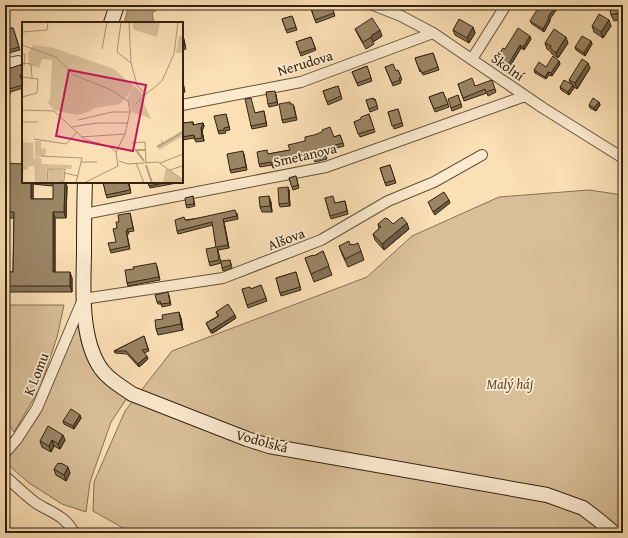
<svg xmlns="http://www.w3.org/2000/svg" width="628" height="538" font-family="'Gentium Book Plus',serif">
<rect width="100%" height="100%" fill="#fbdfb5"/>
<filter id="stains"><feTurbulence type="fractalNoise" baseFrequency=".005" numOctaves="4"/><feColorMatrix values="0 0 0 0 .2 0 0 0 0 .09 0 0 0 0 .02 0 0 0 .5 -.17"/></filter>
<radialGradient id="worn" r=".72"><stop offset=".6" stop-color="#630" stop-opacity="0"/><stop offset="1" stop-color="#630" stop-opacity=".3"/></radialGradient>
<g fill="#d9bf99" stroke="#867154">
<polygon points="589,190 623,195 623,533 132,533 93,511 94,482 125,411 172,351 367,277 412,236 499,197"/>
<polygon points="5,305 64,305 57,337 40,388 14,432 5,419"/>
<path d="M74,327L79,328C80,335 81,345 85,352C93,373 108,386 127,398L111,422L90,482L86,512L62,504L29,483L5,462V459L38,417L56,375Z"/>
</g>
<polygon fill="#b79f7d" stroke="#826d51" points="129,5 164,5 152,13 154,23 124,23"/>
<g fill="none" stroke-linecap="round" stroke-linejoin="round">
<g stroke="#655238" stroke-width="12">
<g id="street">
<polyline points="373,5 401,16 433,33 543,108 623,158"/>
<polyline points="472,59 506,5"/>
<polyline points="5,64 18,61"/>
<polyline points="182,105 301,82 433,33"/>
<polyline points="84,214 326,167 525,96"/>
<polyline points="5,453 17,439 37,408 83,299 223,278 321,240 388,201 434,182 482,155"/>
<path d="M5,476C15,485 25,495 36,503C51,513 65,515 74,533"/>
</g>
</g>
<g stroke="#33230f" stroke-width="16">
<g id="secondary">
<polyline points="111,23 117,5"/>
<path d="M85,182C84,207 84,231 84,256C83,288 81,335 98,364C105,377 120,386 132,394L247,439L269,446L547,495L583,508L600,521L614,533"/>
</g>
</g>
<use href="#street" stroke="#fceacf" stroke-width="10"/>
<use href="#secondary" stroke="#fceacf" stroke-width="14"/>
</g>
<g fill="#857257" stroke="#33230f">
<polygon points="5,5 13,5 14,8 5,9"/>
<polygon points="47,5 58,5 58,9 48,8"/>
<polygon points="331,5 335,16 316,23 310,6"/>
<polygon points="623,5 623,19 614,21 611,15"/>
<polygon points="292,16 297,30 287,33 282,19"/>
<polygon points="550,19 550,21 544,32 532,24 530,21"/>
<polygon points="592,26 611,26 603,38 594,32"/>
<polygon points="473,27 475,33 469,43 455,35 453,30"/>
<polygon points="13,28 20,50 5,54 5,29"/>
<polygon points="355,29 382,36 373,42 374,44 366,49 358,35"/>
<polygon points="182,36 184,39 186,49 182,50"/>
<polygon points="311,37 316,50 301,56 296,42"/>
<polygon points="531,39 524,50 521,48 509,68 507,66 506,68 497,62 496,59 505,49"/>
<polygon points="591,41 592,44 585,56 576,50 575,47"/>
<polygon points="545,43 568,43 558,58 552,54 550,51 547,49"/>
<polygon points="433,53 439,70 423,75 421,71 420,72 415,58"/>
<polygon points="559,61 560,64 552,76 549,75 546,79 535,73 534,70 546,67"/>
<polygon points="23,64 23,78 21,78 23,85 23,88 10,92 11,93 5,95 5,70"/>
<polygon points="367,66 372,81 358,86 352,72"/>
<polygon points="385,67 396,71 398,70 402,80 400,81 401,83 393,86"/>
<polygon points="590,68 577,89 574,87 574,88 569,95 561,90 560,87 571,84 569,80"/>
<polygon points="182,77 185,92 182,93"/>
<polygon points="458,84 495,89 496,92 488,96 487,93 464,101"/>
<polygon points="338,86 342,99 328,105 323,91"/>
<polygon points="443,92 449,107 435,112 429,97"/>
<polygon points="276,94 278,105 269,107 268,104"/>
<polygon points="458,95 462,107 452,111 451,108"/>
<polygon points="375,99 378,109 370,112 366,100"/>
<polygon points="599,102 600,105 596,111 590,108 589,105"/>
<polygon points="290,104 294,106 297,120 283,123 282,120"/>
<polygon points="398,109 403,126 394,129 388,112"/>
<polygon points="264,111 267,126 252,129 251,126 255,113"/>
<polygon points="226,114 230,130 225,131 226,133 219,134 218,131"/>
<polygon points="369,114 375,132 360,137 354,122 361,119"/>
<polygon points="193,122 194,125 203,123 204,126 202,131 204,141 196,142 194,138 182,140 182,123"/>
<polygon points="340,135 344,146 329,150 330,151 325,153 327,159 315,162 313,156 282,162 283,166 273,168 272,165 260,167 259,164 268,154 290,150"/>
<polygon points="244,154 247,170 231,173 230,170"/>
<polygon points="5,163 23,182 52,182 52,186 33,184 33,199 53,199 67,186 66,218 55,218 55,272 72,278 72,292 7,292 5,287 5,272 13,272 14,218 10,218 8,212 8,203 5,203"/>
<polygon points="390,165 396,183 386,186 380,168"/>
<polygon points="296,176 299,188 293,190 289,178"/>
<polygon points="182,180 182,182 150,188 148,182 182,182"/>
<polygon points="103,182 129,182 131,193 107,198"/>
<polygon points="288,187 289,190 290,206 280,207 279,204"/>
<polygon points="193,196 195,206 187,208 186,205"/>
<polygon points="325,198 335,203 345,201 348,214 331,219"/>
<polygon points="271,202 272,212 262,212 260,207"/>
<polygon points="130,213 134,231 128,232 129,234 127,234 130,249 111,253 110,250 116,242 117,228 119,222"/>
<polygon points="237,213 238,219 224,222 229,248 218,250 221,263 210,266 209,262 216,247 213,225 178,234 177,231 185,220"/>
<polygon points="378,224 409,229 384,250 375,240 373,234 379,229"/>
<polygon points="350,245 353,245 361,251 364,260 348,267 342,254 339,246"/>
<polygon points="323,251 332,275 314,282 305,258 314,256"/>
<polygon points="230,260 232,268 223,271 222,268"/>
<polygon points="157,266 160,280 128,286 127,283"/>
<polygon points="296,272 301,290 281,296 276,278"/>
<polygon points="261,285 267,301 248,308 242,289 251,289"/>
<polygon points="169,295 171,305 162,307 161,304 158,304 157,302"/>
<polygon points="216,312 236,318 213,333 211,333 206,323 218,316"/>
<polygon points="181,318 183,330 158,335 156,329"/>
<polygon points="144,336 149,351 144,353 148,359 139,367 127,354 115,353 114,351"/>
<polygon points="80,415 81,418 74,429 64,424 63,421"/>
<polygon points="65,440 60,449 54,446 51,452 42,447 40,441"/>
<polygon points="54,469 70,473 66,481 56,475"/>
</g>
<g fill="#6c5d47" stroke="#33230f">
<polygon points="557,5 560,5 550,19 550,21 544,32 543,29 548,17"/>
<polygon points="609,20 611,26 603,38 601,32"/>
<polygon points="473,27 475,33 469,43 467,38"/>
<polygon points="380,30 382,36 373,42 371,36"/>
<polygon points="530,36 531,39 524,50 523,47"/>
<polygon points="566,37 568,43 558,58 556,53"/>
<polygon points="591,41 592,44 585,56 584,53"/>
<polygon points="520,45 521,48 509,68 508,65"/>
<polygon points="559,61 560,64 552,76 551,73"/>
<polygon points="588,63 590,68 577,89 575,83"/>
<polygon points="548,72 549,75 546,79 545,77"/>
<polygon points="573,85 574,88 569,95 568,92"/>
<polygon points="599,102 600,105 596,111 594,108"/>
<polygon points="203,123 204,126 202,131 204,141 201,128"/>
<polygon points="31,182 33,182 33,205 31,199"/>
<polygon points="65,182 67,186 66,218 64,212"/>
<polygon points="288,187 289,190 290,206 289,203"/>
<polygon points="269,196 271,202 272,212 270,206"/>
<polygon points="449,200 450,203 435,215 433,212"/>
<polygon points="53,212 55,218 55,278 53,272"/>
<polygon points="223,219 224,222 229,248 228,245"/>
<polygon points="407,223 409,229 384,250 382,244"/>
<polygon points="70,272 72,278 72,292 70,286"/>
<polygon points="179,312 181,318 183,330 181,324"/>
<polygon points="235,315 236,318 213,333 212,330"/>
<polygon points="147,356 148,359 139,367 138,364"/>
<polygon points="80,415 81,418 74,429 73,426"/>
<polygon points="63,435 65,440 60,449 58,444"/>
<polygon points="52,440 54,446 51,452 49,446"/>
<polygon points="68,467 70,473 66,481 64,475"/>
</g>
<g fill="#9b8565" stroke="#33230f">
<rect x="47" y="5" width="10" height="1"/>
<polygon points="314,5 324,5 324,6 331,5 334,13 315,20 310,6"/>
<polygon points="540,5 557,5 548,17 549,18 543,29 530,21"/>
<polygon points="609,5 623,5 623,12 611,15"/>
<polygon points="599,14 609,20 601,32 592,26"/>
<polygon points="292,16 296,27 286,30 282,19"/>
<polygon points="372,18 380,30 371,36 372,37 363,42 355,29"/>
<polygon points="459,19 473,27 467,38 453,30"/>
<polygon points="13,28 19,47 5,51 5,29"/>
<polygon points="518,28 530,36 523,47 520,45 508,65 506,63 505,65 496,59 503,48 505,49"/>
<polygon points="554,29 566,37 556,53 550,48 551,46 545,43"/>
<polygon points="182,36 183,36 185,46 182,47"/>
<polygon points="582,36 591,41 584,53 575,47"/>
<polygon points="311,37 315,48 300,53 296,42"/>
<polygon points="433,53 438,67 422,73 420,69 419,69 415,58"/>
<polygon points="553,56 559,61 551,73 548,72 545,77 534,70 539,62 546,67"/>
<polygon points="582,59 588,63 575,83 569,80"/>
<polygon points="23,64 23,74 20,75 23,85 9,89 9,91 5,92 5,70"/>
<polygon points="393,64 396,71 398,70 401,77 399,78 400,80 392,83 385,67"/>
<polygon points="367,66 371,78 357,83 352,72"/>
<polygon points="182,77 184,89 182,90"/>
<polygon points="472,78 475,86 492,80 495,89 486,92 485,89 463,98 458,84"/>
<polygon points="564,80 573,85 568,92 560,87"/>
<polygon points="338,86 341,96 327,102 323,91"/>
<polygon points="275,91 277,102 268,104 266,92"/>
<polygon points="443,92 448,104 434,109 429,97"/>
<polygon points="458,95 461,104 451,108 448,99"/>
<polygon points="251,98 255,113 264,111 266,123 251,126 245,99"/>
<polygon points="373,98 373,100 375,99 377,106 369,109 366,100"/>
<polygon points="593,98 599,102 594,108 589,105"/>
<polygon points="290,102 290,104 293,104 296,117 282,120 279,104"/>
<polygon points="398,109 402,123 392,126 388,112"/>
<polygon points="226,114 229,127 224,128 224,130 218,131 214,116"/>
<polygon points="369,114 374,129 358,134 354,122 361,119 361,117"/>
<polygon points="193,122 193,125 203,123 201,128 202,138 195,139 194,135 182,137 182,123"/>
<polygon points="330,127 334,137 340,135 343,143 328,147 329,148 324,150 326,156 314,159 312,153 281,160 282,163 272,165 271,162 259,164 257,152 267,150 268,154 290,150 288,145 305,141 305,137 314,135 322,132 322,130"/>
<polygon points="243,151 246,167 230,170 227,154"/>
<polygon points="5,163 23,164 23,182 31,182 31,199 53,199 53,182 65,182 64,212 53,212 53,272 70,272 70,286 5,286 5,272 13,272 14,212 8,212 8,197 5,197"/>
<polygon points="390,165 395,180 385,183 380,168"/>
<polygon points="296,176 298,185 292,187 289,178"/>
<polygon points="103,182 128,182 130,190 106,195"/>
<polygon points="148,182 168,182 149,186"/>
<polygon points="288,187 289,203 279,204 278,188"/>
<polygon points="444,192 449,200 433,212 428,202"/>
<polygon points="193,196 194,204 186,205 185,198"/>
<polygon points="269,196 270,206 260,207 259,197"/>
<polygon points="333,196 335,203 345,201 347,211 330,216 325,198"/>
<polygon points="235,210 237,216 223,219 228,245 217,247 219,260 209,262 206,249 216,247 212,222 177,231 175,220 184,217 185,220 189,220"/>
<polygon points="130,213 133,228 127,229 128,231 126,231 129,246 110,250 108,243 116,242 113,229 117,228 116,222 119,222 118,215"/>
<polygon points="402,217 407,223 382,244 373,234 381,227 378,224 385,218 388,219 393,224"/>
<polygon points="349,241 350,245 352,244 353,245 358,243 361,251 345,259 339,246"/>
<polygon points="323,251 329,266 311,274 305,258 313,255 314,256"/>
<polygon points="230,260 231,265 222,268 221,261"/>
<polygon points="156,263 159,277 127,283 125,270 134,269 133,267"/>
<polygon points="296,272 300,287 280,293 276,278"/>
<polygon points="261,285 266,298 247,305 242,289 250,287 251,289"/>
<polygon points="168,292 170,303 161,304 160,301 157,302 155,295"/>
<polygon points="228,304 235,315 212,330 210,330 206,323 219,316 216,312"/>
<polygon points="179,312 181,324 156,329 155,320 163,319 162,315"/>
<polygon points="144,336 148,349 142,350 147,356 138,364 126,351 114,351"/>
<polygon points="71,409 80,415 73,426 63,421"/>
<polygon points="48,426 63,435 58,444 52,440 49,446 40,441"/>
<polygon points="58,463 60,464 61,463 68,467 64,475 54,469"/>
</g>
<g text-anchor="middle" stroke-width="3.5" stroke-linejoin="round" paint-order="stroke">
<g font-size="14" fill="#33230f" stroke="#fceacf">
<text transform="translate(305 63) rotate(-17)" y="5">Nerudova</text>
<text transform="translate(508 67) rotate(35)" y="5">Školní</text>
<text transform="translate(305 155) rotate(-13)" y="5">Smetanova</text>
<text transform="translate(286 239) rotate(-21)" y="5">Alšova</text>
<text transform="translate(36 374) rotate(-68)" y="5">K Lomu</text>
<text transform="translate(262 441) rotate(15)" y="5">Vodolská</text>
</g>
<g font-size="14" font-style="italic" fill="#5c4a32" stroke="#fceacf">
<text x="510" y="389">Malý háj</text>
</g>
</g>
<g transform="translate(22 22)">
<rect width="161" height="161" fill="#fbdfb5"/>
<path d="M110,0H138L135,15L112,8ZM161,13V31H154L157,14ZM11,23L32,26L92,47L112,64L111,67L113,64L121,73L109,87L105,77L110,69L98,82L73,86L66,90L55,93L32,88L26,81L28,77L30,38L20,37L17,46L7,43L6,32ZM119,76L124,86L129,97L110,90ZM161,108V114L137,128L135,123L139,121V117L142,120ZM13,119H19V126L24,127L23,134L13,135ZM0,120L11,121L12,144H6V148H0ZM16,135L20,137V142L50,143L49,147L24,146L25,161H13L12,137ZM144,146L161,159V161H141ZM26,147L42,148L41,159L27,161Z" fill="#d9bf99"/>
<path fill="none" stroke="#b79f7d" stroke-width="2" d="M135,125L161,110M122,139L114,128H123M124,143L130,161"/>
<path fill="none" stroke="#ab9473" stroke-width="1" d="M99,0L95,30L109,41M107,0L109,41L115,63L123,72M0,10L25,8L26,0M0,23L34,35L52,53L89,68L106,79L108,90L103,112L94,130L96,144M80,27L85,0M0,32H3L2,44M0,41L9,42L10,56M0,55L16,57L15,71L0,75M0,88L32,89L62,117L88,125L94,130M108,90L118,77L140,59L152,32L156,0M56,98L90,90H108M0,100H16M49,105L75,101H106M59,115L103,112M12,117L44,122L55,110M110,121L123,120L124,140M19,134L60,136L54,161M97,139L106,142L136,140L161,158M59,140H75M114,141L122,161M138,141L161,132M148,148L160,144M43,151L56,154M26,161L25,147H43L42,159L34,161M62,161L96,144"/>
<path fill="#c2185b" fill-opacity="0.15" stroke="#c2185b" stroke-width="2" d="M47,48L124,63L111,129L34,114Z"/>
<rect width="161" height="161" fill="none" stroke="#33230f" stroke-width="2"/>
</g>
<rect width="628" height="538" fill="none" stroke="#fbdfb5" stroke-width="20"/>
<rect x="6" y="6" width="616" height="526" fill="none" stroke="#33230f" stroke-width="2"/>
<rect x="10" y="10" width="608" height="518" fill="none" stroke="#33230f"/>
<rect width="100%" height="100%" filter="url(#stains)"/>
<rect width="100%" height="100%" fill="url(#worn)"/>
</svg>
